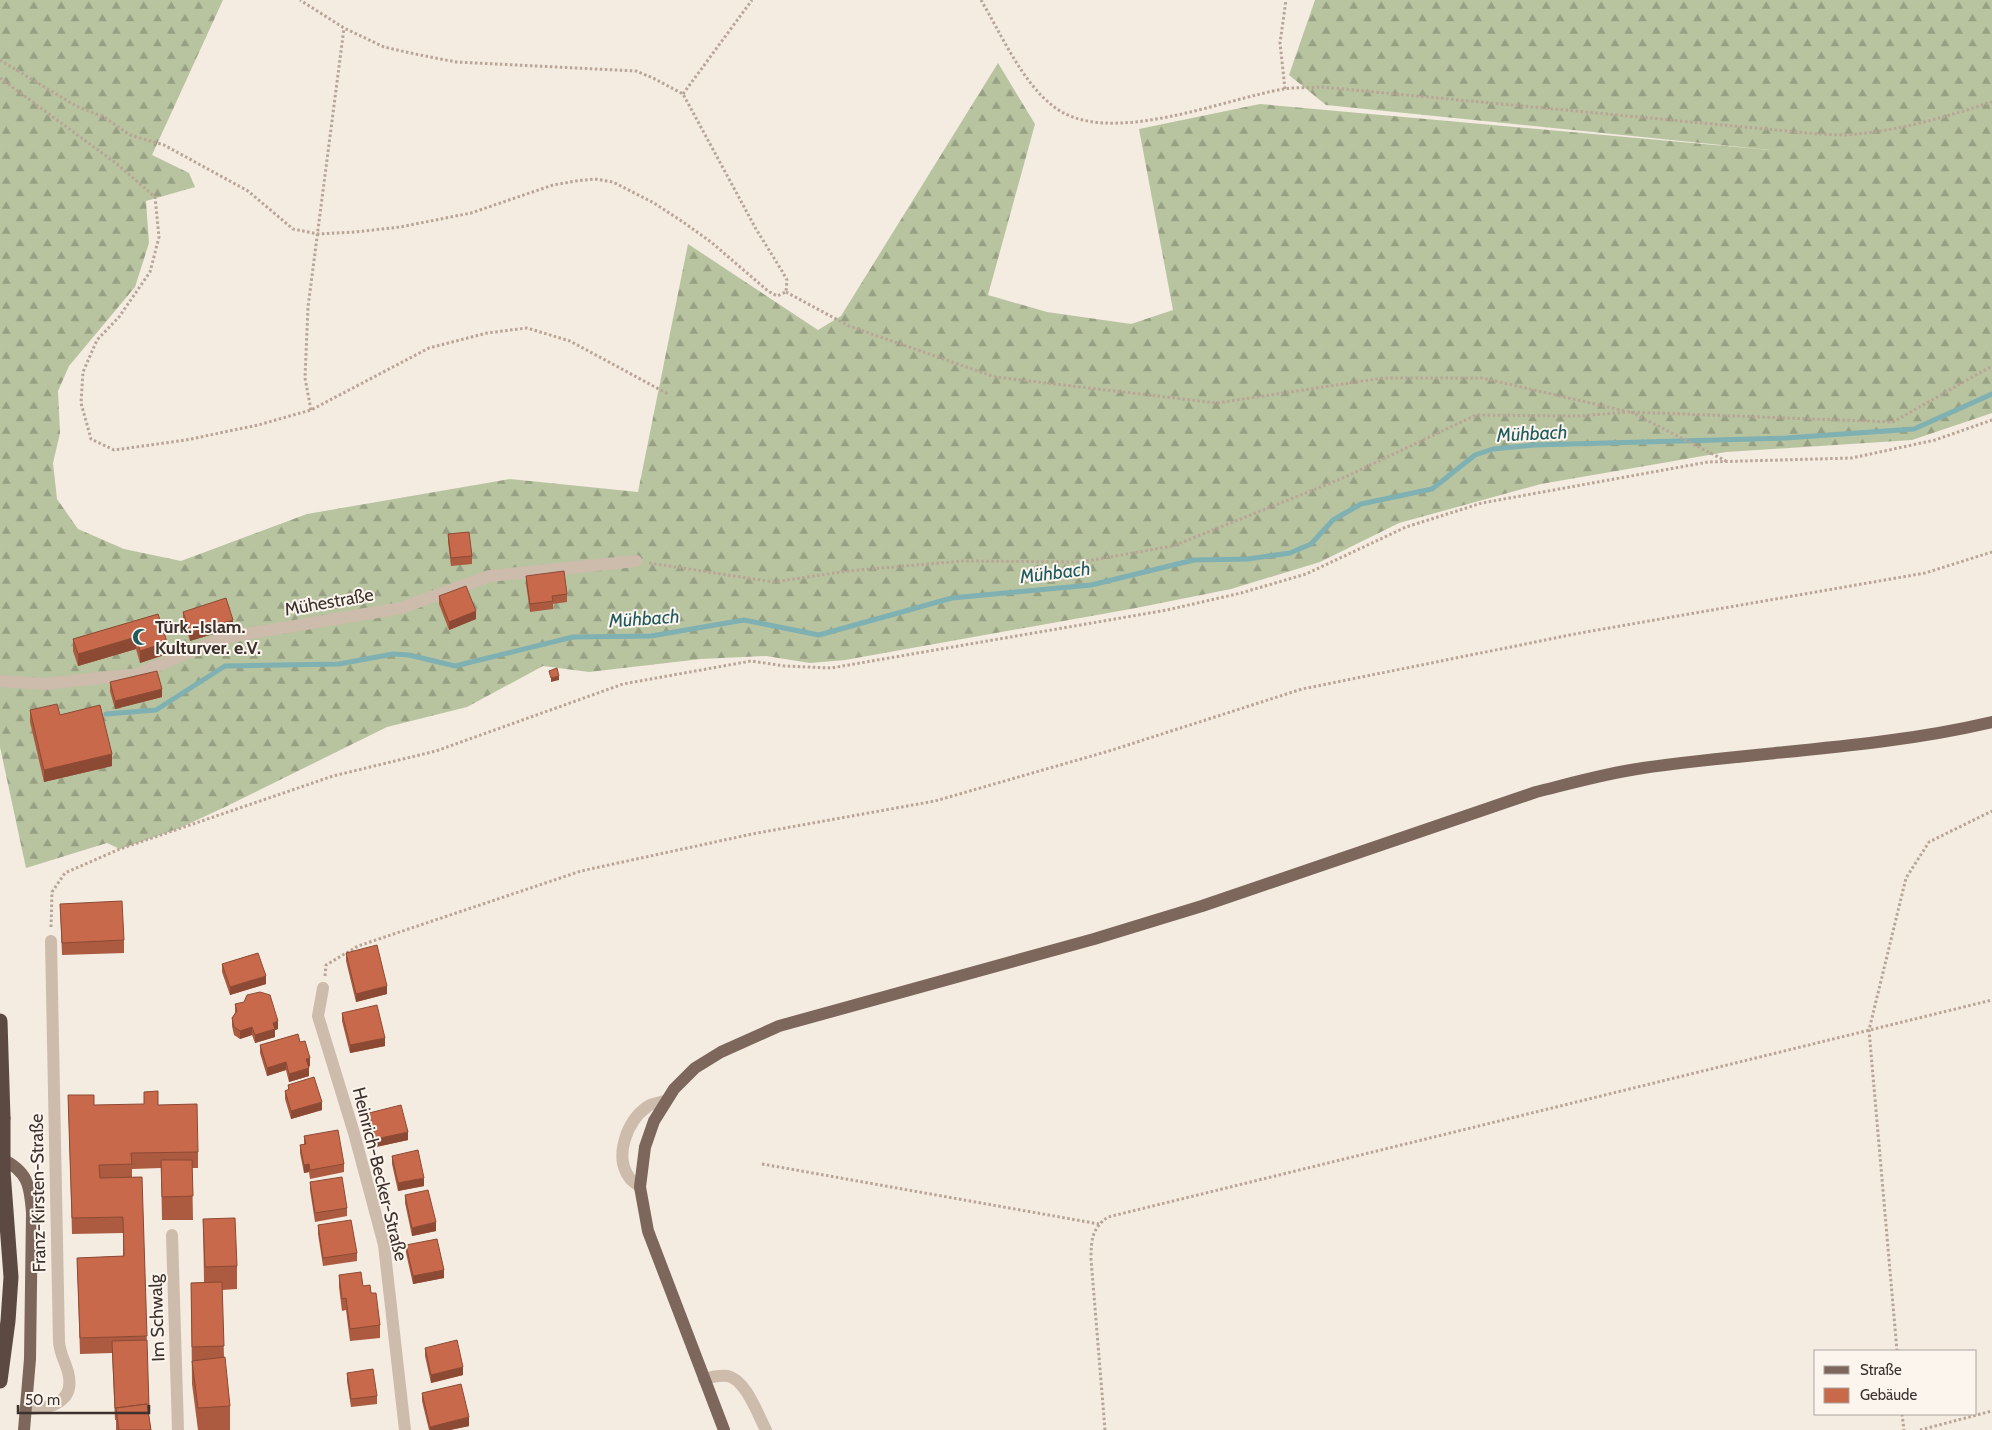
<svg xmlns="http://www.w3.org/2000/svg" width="1992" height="1430" font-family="Cabin,sans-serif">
<defs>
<pattern id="forest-firs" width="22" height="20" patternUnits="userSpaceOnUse" patternTransform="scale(1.25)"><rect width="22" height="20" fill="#b8c4a0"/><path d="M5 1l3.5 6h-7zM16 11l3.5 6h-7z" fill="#97a083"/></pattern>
</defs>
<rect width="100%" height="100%" fill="#f4ebe1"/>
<polygon fill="url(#forest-firs)" points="0,0 223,0 152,155 189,173 195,187 146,201 149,243 135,287 69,366 58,391 60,433 53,463 57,499 78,529 124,549 181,561 307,514 510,479 638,492 688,244 818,330 841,316 998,63 1035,124 988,295 1047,312 1131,324 1173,310 1139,129 1260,104 1770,150 1326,105 1289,75 1315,0 1992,0 1992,413 1912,440 1726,452 1541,484 1399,523 1320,562 1231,589 1136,608 845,660 810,663 766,656 701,659 589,672 543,666 467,707 387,727 227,806 180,828 120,849 107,843 26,868 0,747"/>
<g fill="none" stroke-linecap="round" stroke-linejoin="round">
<polyline stroke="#7fb0b2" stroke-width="5" points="106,714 156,710 225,666 339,664 393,654 409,655 455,666 573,637 651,636 744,620 819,635 952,598 1091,585 1194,560 1248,559 1290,553 1311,544 1333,520 1361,504 1432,489 1475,455 1493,449 1534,445 1786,438 1914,429 1992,394"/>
<g stroke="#b9a596" stroke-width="3" stroke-dasharray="2.5 2.5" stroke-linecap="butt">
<path d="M981,0C1001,34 1022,82 1053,106C1106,149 1223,99 1284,89C1296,87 1310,88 1322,87L1818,134C1830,134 1844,136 1856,134C1903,130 1948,116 1992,102"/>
<polyline points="0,60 76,106 104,117 130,135 164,145 248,191 293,229 318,234 355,232 400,227 471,213 553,185 576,181 595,179 613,182 654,203 683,222 711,242 768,291 777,296 786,292 787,280 782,271 756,229 683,94 653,78 636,71 456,62 415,54 384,47 344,28 300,0"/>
<polyline points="0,78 117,164 155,197 159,237 150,272 119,317 97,340 83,372 81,403 91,439 114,450 186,440 258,425 311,410 429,348 487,333 527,328 570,341 668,394"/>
<polyline points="1285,89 1280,43 1286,0"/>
<polyline points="683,94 752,0"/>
<polyline points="786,292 849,326 995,377 1217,403 1383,378 1482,378 1625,411"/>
<polyline points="311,410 305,378 308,307 344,28"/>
<polyline points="1631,412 1726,461"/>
<polyline points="649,563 774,582 848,571 962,561 1081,562 1173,546 1343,478 1476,415 1578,416 1629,412 1893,422 1992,366"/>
<polyline points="51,927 52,892 65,873 120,849 333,776 436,751 623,684 751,661 785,666 831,668 1167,610 1241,593 1306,574 1406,527 1482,503 1708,462 1852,458 1935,440 1992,420"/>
<polyline points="325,976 326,965 358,946 581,871 752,834 935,801 1109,751 1302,689 1580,633 1925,573 1992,552"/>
<polyline points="762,1164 1099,1224"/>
<polyline points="1897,1351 1869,1030 1906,878 1929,842 1992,811"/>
<polyline points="1902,1414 1904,1430"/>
<path d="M1105,1430L1091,1259C1091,1240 1092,1228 1108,1217L1992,1000"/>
<polyline points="1920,1430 1992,1411"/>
</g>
<g stroke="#cdbbac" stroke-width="12">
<polyline points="0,681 45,684 138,674 223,638 401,608 490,576 636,561"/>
<polyline points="323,988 318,1016 354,1133 384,1245 405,1430"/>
<path d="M640,1187C637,1184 631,1181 629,1177C614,1156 627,1121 647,1107C651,1103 659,1103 665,1101"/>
<polyline points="172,1235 178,1430"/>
<path d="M704,1379C711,1377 720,1375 728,1376C746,1380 758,1415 766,1430"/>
<path d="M25,1409C50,1409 76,1403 68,1372C65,1361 60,1354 59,1342L51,941"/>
</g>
<g stroke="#7d675c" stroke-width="12">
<path d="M0,1158C28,1171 30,1185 32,1213L30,1359L24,1430"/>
<path d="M724,1430L648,1231L640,1187L645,1147L654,1121L674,1089L695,1068L721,1052L779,1026L1094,939L1202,906L1536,792C1572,783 1607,773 1643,768C1760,751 1877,749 1992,722"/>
</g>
<g stroke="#5c4a42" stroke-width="15">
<polyline points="0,1021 3,1118"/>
<polyline points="0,1381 8,1321 11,1277 3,1171"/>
</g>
<polyline stroke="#5c4a42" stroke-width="15" points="3,1118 3,1171"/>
</g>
<g fill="#ac5a40">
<polygon points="448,534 472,556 472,564 451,566 448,542"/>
<polygon points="526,576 567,594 567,602 553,604 553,609 530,612 526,584"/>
<polygon points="439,596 476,619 449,630 439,604"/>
<polygon points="183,612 233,628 190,641 183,620"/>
<polygon points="158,614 167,654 140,663 136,649 78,666 73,651 73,639"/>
<polygon points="110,682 162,697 115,709 110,691"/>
<polygon points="30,710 60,715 112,766 44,782 30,722"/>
<polygon points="60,904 124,940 124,953 62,955"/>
<polygon points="346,953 387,994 356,1002 346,961"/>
<polygon points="222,964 266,984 230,995 222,972"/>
<polygon points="235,1004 278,1029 275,1030 275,1037 255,1043 252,1035 240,1039 234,1035 232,1026 232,1018 235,1013"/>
<polygon points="342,1013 385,1046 350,1053 342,1021"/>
<polygon points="260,1045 310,1066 308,1067 309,1076 289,1082 286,1070 267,1076 260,1053"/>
<polygon points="288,1085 322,1110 291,1119 285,1099 285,1091 288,1090"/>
<polygon points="68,1095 94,1105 158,1105 198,1152 198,1168 192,1168 193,1220 162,1220 161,1168 132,1169 132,1177 142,1177 149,1415 151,1430 116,1430 116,1420 115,1420 112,1353 80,1354 77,1258 123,1256 123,1233 72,1234"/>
<polygon points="369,1113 408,1140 376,1147 369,1121"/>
<polygon points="304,1136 344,1164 344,1172 310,1179 309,1172 304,1173 300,1153 300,1145 304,1144"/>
<polygon points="392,1156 424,1186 398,1191 392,1164"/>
<polygon points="310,1182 347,1208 347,1216 315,1222 310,1190"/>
<polygon points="405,1195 436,1231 412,1236 405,1203"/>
<polygon points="203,1219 237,1266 237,1289 222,1290 224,1357 230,1406 230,1430 198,1430 192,1384 191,1283 204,1282"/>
<polygon points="318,1225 357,1253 357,1261 323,1266 318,1234"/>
<polygon points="406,1245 444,1278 413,1284 406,1253"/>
<polygon points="339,1275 363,1286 371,1293 380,1325 380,1338 350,1341 346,1310 342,1311 339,1287"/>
<polygon points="425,1348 463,1375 431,1383 425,1356"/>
<polygon points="347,1373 377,1396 377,1404 351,1407 347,1381"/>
<polygon points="422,1393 469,1426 450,1430 429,1430 422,1401"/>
</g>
<g fill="#8c4a34">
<polygon points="476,611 476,619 449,630 449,622"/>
<polygon points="233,620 233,628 190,641 190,633"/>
<polygon points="136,637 136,649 78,666 78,654"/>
<polygon points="167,642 167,654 140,663 140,651"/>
<polygon points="559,676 559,680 551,682 551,678"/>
<polygon points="162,689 162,697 115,709 115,701"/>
<polygon points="112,754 112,766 44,782 44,770"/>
<polygon points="266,976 266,984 230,995 230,987"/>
<polygon points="387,986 387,994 356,1002 356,994"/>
<polygon points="278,1021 278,1029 275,1030 275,1037 255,1043 255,1035 273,1023"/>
<polygon points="252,1027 252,1035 240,1039 240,1031"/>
<polygon points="385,1038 385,1046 350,1053 350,1045"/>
<polygon points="310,1058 310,1066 306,1068 306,1059"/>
<polygon points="286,1062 286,1070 267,1076 267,1068"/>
<polygon points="309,1068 309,1076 289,1082 289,1074"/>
<polygon points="322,1102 322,1110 291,1119 291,1111"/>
<polygon points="408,1132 408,1140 376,1147 376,1139"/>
<polygon points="309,1164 309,1172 304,1173 304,1165"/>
<polygon points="424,1178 424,1186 398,1191 398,1183"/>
<polygon points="436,1222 436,1231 412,1236 412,1228"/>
<polygon points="444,1270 444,1278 413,1284 413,1276"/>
<polygon points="463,1367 463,1375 431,1383 431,1375"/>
<polygon points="469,1417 469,1426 450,1430 430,1430 430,1427"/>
</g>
<g fill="#c8694b" stroke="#8c4a34">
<polygon points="469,532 472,556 451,558 448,534"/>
<polygon points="564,571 567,594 552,596 553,601 530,604 526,576"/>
<polygon points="466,586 476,611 449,622 439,596"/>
<polygon points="226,598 233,620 190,633 183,612"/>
<polygon points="158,614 167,642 140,651 136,637 78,654 73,639"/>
<polygon points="557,668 559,676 551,678 549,671"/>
<polygon points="157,671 162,689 115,701 110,682"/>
<polygon points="57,704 60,715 100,705 112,754 44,770 30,710"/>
<polygon points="122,901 124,940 62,943 60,904"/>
<polygon points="377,945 387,986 356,994 346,953"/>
<polygon points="258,953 266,976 230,987 222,964"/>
<polygon points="260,992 270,995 278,1021 273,1023 275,1029 255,1035 252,1027 240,1031 234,1027 232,1018 237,1011 235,1004 244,1002 247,995"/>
<polygon points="377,1005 385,1038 350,1045 342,1013"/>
<polygon points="298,1034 300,1042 305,1041 310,1058 306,1059 309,1068 289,1074 286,1062 267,1068 260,1045"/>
<polygon points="314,1077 322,1102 291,1111 285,1091 289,1089 288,1085"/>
<polygon points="158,1091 158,1105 197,1104 198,1152 131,1153 132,1164 99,1165 100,1178 142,1177 147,1336 80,1338 77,1258 124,1256 123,1217 72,1218 68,1095 94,1095 94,1105 144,1104 144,1092"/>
<polygon points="401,1105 408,1132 376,1139 369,1113"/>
<polygon points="338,1130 344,1164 310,1170 309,1164 304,1165 300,1145 306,1144 304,1136"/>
<polygon points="418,1150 424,1178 398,1183 392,1156"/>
<polygon points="161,1160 192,1160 193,1196 162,1197"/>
<polygon points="342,1177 347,1208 315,1213 310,1182"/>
<polygon points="428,1190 436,1222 412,1228 405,1195"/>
<polygon points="235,1218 237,1266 205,1267 203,1219"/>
<polygon points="351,1220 357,1253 323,1258 318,1225"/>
<polygon points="437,1239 444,1270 413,1276 406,1245"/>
<polygon points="361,1272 363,1286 370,1285 371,1293 376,1293 380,1325 350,1329 346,1298 342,1299 339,1275"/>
<polygon points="222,1282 224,1346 192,1347 191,1283"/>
<polygon points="147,1340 149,1406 148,1406 147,1404 115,1408 112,1341"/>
<polygon points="457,1340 463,1367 431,1375 425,1348"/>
<polygon points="225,1357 230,1406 198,1408 192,1361"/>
<polygon points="373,1369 377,1396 351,1399 347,1373"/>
<polygon points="461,1384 469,1417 430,1427 422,1393"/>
<polygon points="147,1404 151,1430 119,1430 116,1408"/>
</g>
<defs>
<g id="mosque-bare" transform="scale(1.35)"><path d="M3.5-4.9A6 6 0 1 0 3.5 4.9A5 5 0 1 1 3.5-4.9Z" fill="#1f5a5e" stroke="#fbf5ee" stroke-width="2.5" paint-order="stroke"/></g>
</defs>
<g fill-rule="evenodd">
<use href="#mosque-bare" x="141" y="637"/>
</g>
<g text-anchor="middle" stroke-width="4" stroke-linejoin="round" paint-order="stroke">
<g font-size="18" fill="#3b302b" stroke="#fbf5ee">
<text transform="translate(329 602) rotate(-10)" y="6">Mühestraße</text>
<text transform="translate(380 1174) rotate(76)" y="6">Heinrich-Becker-Straße</text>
<text transform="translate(38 1193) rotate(-91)" y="6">Franz-Kirsten-Straße</text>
<text transform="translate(157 1318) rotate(-92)" y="6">Im Schwalg</text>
</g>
<g font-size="18" font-weight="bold" fill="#3b302b" stroke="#fbf5ee" text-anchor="start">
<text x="155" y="633">Türk.-Islam.<tspan x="155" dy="21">Kulturver. e.V.</tspan></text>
</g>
<g font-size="19" font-style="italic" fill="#1f5a5e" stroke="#fbf5ee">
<text transform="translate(1532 433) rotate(-3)" y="7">Mühbach</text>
<text transform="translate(1055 572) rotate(-7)" y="7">Mühbach</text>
<text transform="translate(644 618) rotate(-4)" y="7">Mühbach</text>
</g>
</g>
<rect x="1814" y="1350" width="162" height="65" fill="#fbf5ee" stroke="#aea6a0"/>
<rect x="1824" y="1366" width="25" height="8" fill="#7d675c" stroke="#aea6a0"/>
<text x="1860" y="1375" font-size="15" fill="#3b302b">Straße</text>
<rect x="1824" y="1388" width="25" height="15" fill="#c8694b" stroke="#aea6a0"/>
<text x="1860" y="1400" font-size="15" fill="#3b302b">Gebäude</text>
<path d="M18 1405v8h131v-8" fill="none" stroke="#3b302b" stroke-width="2.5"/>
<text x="25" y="1405" font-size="15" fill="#3b302b" stroke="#fbf5ee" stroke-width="4" paint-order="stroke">50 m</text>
</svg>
